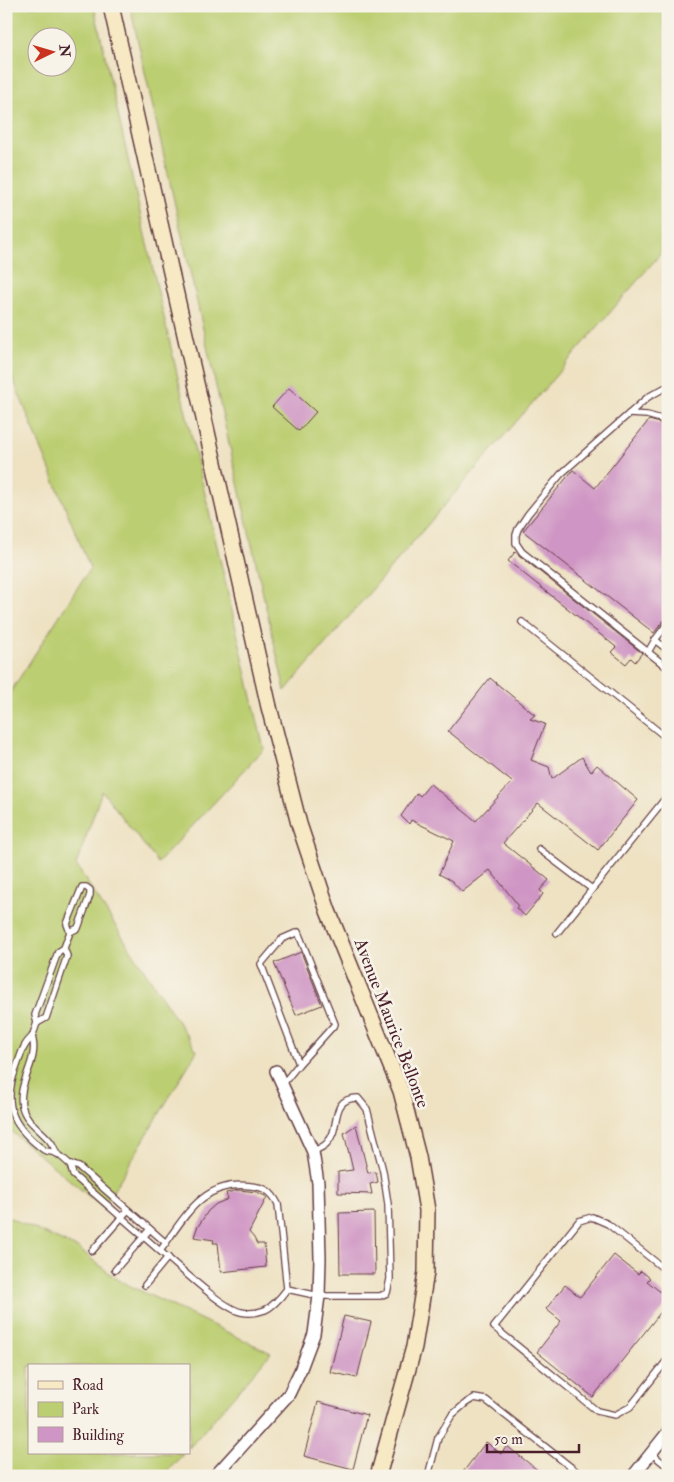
<svg xmlns="http://www.w3.org/2000/svg" width="674" height="1482" font-family="'IM FELL Double Pica',serif">
<rect width="100%" height="100%" fill="#f7f3e8"/>
<filter id="ink" filterUnits="userSpaceOnUse"><feTurbulence type="fractalNoise" baseFrequency=".02" numOctaves="2"/><feDisplacementMap in="SourceGraphic" scale="10" xChannelSelector="R" yChannelSelector="G"/><feConvolveMatrix kernelMatrix="1 2 1 2 8 2 1 2 1" color-interpolation-filters="sRGB"/></filter>
<filter id="wash" filterUnits="userSpaceOnUse"><feTurbulence type="fractalNoise" baseFrequency=".0096" numOctaves="4" result="noise"/><feDisplacementMap in="SourceGraphic" scale="20" xChannelSelector="R" yChannelSelector="G"/><feGaussianBlur stdDeviation="1.12" result="paint"/><feColorMatrix in="noise" values="0 0 0 0 0 0 0 0 0 0 0 0 0 0 0 0 0 1.4 0 .05"/><feComposite in="paint" operator="in"/></filter>
<g filter="url(#wash)">
<rect width="100%" height="100%" fill="#eee2c3"/>
<g fill="#bbce71" stroke="#82764e" fill-rule="evenodd">
<path d="M6,6H94L144,231L264,749L158,863L102,791L76,865L197,1051L103,1208L6,1127V699L90,568L6,362ZM38,38H68V68H38Z"/>
<polygon points="130,6 668,6 668,245 285,691"/>
<polygon points="6,1216 79,1249 118,1280 271,1353 189,1448 189,1366 29,1366 29,1453 184,1453 163,1476 6,1476"/>
</g>
<g id="blocks">
<g fill="#cf95c4">
<polygon points="289,388 316,412 299,431 272,407"/>
<polygon points="649,420 663,424 668,428 668,618 664,620 654,633 523,531 573,470 595,488"/>
<polygon points="515,552 642,653 635,662 631,658 626,664 611,652 616,647 508,561"/>
<polygon points="490,678 535,715 530,719 545,724 531,760 549,767 552,779 582,757 591,772 597,765 638,800 598,850 538,803 503,843 549,880 540,890 543,894 525,916 516,908 518,905 490,870 462,892 452,881 439,874 454,841 411,820 409,824 401,816 417,793 420,796 430,784 476,821 512,782 448,731"/>
<polygon points="301,952 322,1005 296,1015 274,963"/>
<polygon points="356,1125 368,1173 376,1172 378,1182 370,1184 372,1194 338,1193 338,1172 353,1170 344,1133"/>
<polygon points="238,1190 257,1192 267,1197 249,1232 254,1238 257,1244 264,1244 266,1267 221,1272 218,1243 213,1243 214,1240 194,1237 197,1228 208,1211 216,1204 228,1199 226,1193"/>
<polygon points="374,1212 375,1274 340,1274 339,1213"/>
<polygon points="614,1255 638,1274 641,1271 650,1278 647,1281 668,1298 668,1303 593,1397 537,1352 561,1321 546,1309 565,1285 580,1297"/>
<polygon points="344,1316 371,1322 357,1378 330,1372"/>
<polygon points="318,1402 367,1415 353,1469 304,1456"/>
<polygon points="486,1442 501,1454 507,1446 545,1476 460,1476"/>
</g>
</g>
</g>
<g filter="url(#ink)">
<use href="#blocks" fill-opacity="0" stroke="#633c42" stroke-width="1"/>
<g fill="none" stroke-linecap="round" stroke-linejoin="round">
<g stroke="#633c42" stroke-width="8">
<g id="lane">
<polyline points="668,386 648,397 561,474 528,514 518,529 516,535 516,543 522,552 668,668"/>
<polyline points="629,414 647,415 668,421"/>
<polyline points="522,622 668,739"/>
<polyline points="655,640 668,650"/>
<polyline points="648,652 655,640 668,623"/>
<polyline points="539,849 592,889"/>
<polyline points="557,933 668,795"/>
<polyline points="64,948 67,956 46,1018 37,1023 35,1015 58,952 64,948 70,932 67,924 82,887 86,887 90,890 90,895 78,928 70,932"/>
<polyline points="32,1037 37,1023"/>
<polyline points="282,1085 299,1064 335,1024 298,932 282,939 261,964 299,1064"/>
<path d="M56,1153C51,1133 27,1127 22,1106C17,1082 40,1060 32,1037C22,1045 20,1059 15,1071C2,1107 14,1128 44,1150C47,1152 50,1151 55,1153C60,1154 65,1161 70,1164"/>
<polyline points="92,1251 128,1210"/>
<polyline points="160,1251 73,1175 70,1164 79,1167 166,1243"/>
<polyline points="115,1270 150,1229"/>
<polyline points="668,1272 608,1224 592,1217 579,1221 494,1327 597,1411 615,1415 630,1407 668,1359"/>
<polyline points="145,1285 168,1257"/>
<path d="M287,1289C281,1297 274,1306 265,1310C257,1313 249,1314 241,1312C222,1308 178,1266 160,1251C185,1217 203,1179 251,1186C265,1187 272,1192 278,1204L287,1289L319,1296H380L387,1293L390,1279L388,1204L383,1171L367,1109L358,1098C328,1098 342,1128 327,1143C324,1147 317,1149 313,1152"/>
<polyline points="651,1453 668,1467"/>
<polyline points="428,1476 438,1438 452,1415 466,1403 474,1398 486,1400 582,1476"/>
</g>
</g>
<g stroke="#633c42" stroke-width="14">
<g id="street">
<polyline points="215,1476 289,1394 300,1371 314,1334 319,1296 320,1258 318,1183 313,1152 276,1071"/>
<polyline points="633,1476 668,1432"/>
</g>
</g>
<g stroke="#633c42" stroke-width="18">
<polyline id="secondary" points="111,6 269,707 299,824 328,911 401,1091 418,1157 427,1210 426,1272 414,1347 378,1476"/>
</g>
<use href="#lane" stroke="#fff" stroke-width="5.5"/>
<use href="#street" stroke="#fff" stroke-width="11"/>
<use href="#secondary" stroke="#f6e9c3" stroke-width="15"/>
</g>
</g>
<g text-anchor="middle" stroke-width="5" stroke-linejoin="round" paint-order="stroke">
<g font-size="18" fill="#4a1f2b" stroke="#f7f3e8">
<text transform="translate(392 1023) rotate(69)" y="6">Avenue Maurice Bellonte</text>
</g>
</g>
<rect width="674" height="1482" fill="none" stroke="#f7f3e8" stroke-width="25"/>
<rect x="28" y="1364" width="162" height="90" fill="#f7f3e8" stroke="#b29e9c"/>
<rect x="38" y="1381" width="25" height="8" fill="#f6e9c3" stroke="#b29e9c"/>
<text x="72" y="1390" font-size="15" fill="#4a1f2b">Road</text>
<rect x="38" y="1402" width="25" height="15" fill="#bbce71" stroke="#b29e9c"/>
<text x="72" y="1414" font-size="15" fill="#4a1f2b">Park</text>
<rect x="38" y="1427" width="25" height="15" fill="#cf95c4" stroke="#b29e9c"/>
<text x="72" y="1440" font-size="15" fill="#4a1f2b">Building</text>
<g transform="translate(52 52) rotate(85)"><circle r="24" fill="#f7f3e8" stroke="#b29e9c"/>
<path d="M0-4L9 19L0 12L-9 19Z" fill="#c8321e"/>
<text y="-8" font-size="14" font-weight="bold" text-anchor="middle" fill="#4a1f2b">N</text>
</g>
<path d="M487 1444v8h92v-8" fill="none" stroke="#4a1f2b" stroke-width="2.5"/>
<text x="494" y="1444" font-size="15" fill="#4a1f2b" stroke="#f7f3e8" stroke-width="4" paint-order="stroke">50 m</text>
</svg>
